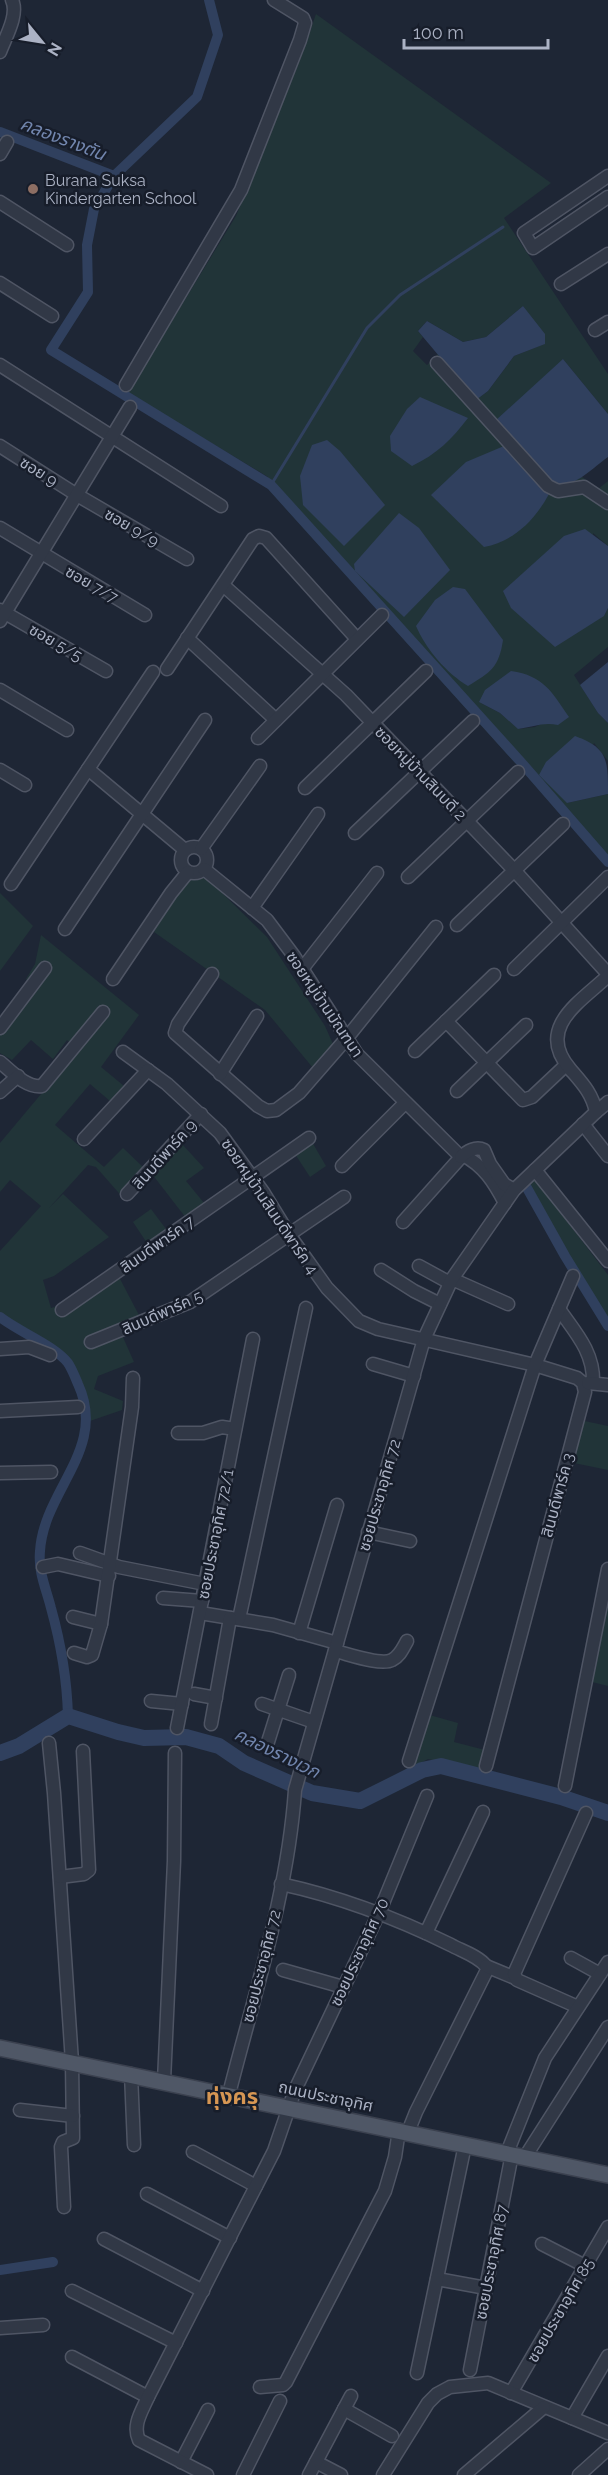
<svg xmlns="http://www.w3.org/2000/svg" width="608" height="2475" font-family="Raleway,'Noto Sans Thai',sans-serif">
<rect width="100%" height="100%" fill="#1e2635"/>
<g fill="#213438" fill-rule="evenodd">
<path d="M316,14L551,183L504,218L608,374V414L563,359L568,485L581,476L598,489L608,481V546L593,533L604,616L608,608V647L574,675L598,713L608,723V761L594,743L567,803L608,794V866L264,484L268,477L128,393L236,216L300,60ZM523,306L544,344L514,356L488,391L477,399L438,354L427,365L413,351L423,337L418,331L427,321L463,342L486,337ZM479,702L545,722L535,727L519,729L500,713Z"/>
<path d="M197,876L204,878L218,889L267,937L325,1026L333,1044L313,1068L265,1010L154,932C164,914 176,881 197,876Z"/>
<polygon points="0,893 33,926 0,971"/>
<path d="M41,935L139,1015L101,1067L124,1086L110,1101L90,1084L55,1125L104,1167L123,1148L143,1167L126,1186L134,1193L125,1200L96,1167L88,1165L49,1208L63,1194L109,1237L54,1276L43,1280L51,1308L67,1303L119,1277L141,1319L122,1335L134,1362L98,1376L94,1389L123,1401L122,1410L90,1421C79,1347 51,1353 0,1315V1251L41,1206L10,1180L0,1192V1143L78,1050L67,1040L53,1059L31,1040L12,1060L0,1053V1034L35,990L26,979L35,964Z"/>
<polygon points="312,1142 326,1166 310,1177 295,1154"/>
<polygon points="181,1143 204,1168 186,1181 204,1203 186,1218 152,1174"/>
<polygon points="534,1178 608,1275 608,1319 525,1187"/>
<polygon points="151,1209 166,1229 147,1243 133,1222"/>
<polygon points="580,1420 608,1426 608,1470 569,1462"/>
<polygon points="608,1595 608,1686 592,1682"/>
<polygon points="426,1714 458,1723 454,1742 485,1750 481,1770 428,1759 409,1769"/>
</g>
<g fill="#30405e">
<polygon points="523,306 545,334 545,344 514,356 488,391 476,400 418,331 427,321 463,342 486,337"/>
<path d="M563,359L608,414V457C591,469 572,491 551,484L495,421Z"/>
<path d="M420,397L468,418C452,439 437,454 412,466L391,451L390,436L407,409Z"/>
<polygon points="327,440 340,451 385,505 344,546 303,505 300,476 312,445"/>
<path d="M504,446L549,494C535,520 513,542 484,547L431,495L466,462Z"/>
<polygon points="399,513 419,528 450,570 404,617 355,571 354,564"/>
<polygon points="585,529 608,546 608,608 604,616 555,647 511,608 503,591 564,536"/>
<path d="M453,587L465,589L503,640C499,667 491,672 468,686C446,673 426,649 416,626L435,600Z"/>
<polygon points="608,662 608,723 598,713 580,685"/>
<path d="M511,671C544,676 551,691 569,717L558,725C543,722 533,727 518,729L500,713L479,702L485,690Z"/>
<path d="M575,736C608,748 608,760 608,794L567,803L539,775L546,762Z"/>
</g>
<g fill="none" stroke-linecap="round" stroke-linejoin="round">
<polyline stroke="#30405e" stroke-width="3" points="271,485 367,328 400,295 503,227"/>
<g stroke="#30405e" stroke-width="10">
<polyline points="209,0 218,35 197,97 114,176 94,209 87,245 88,292 51,350 271,485 520,761 608,862"/>
<polyline points="0,132 114,176"/>
<polyline points="527,1188 565,1256 608,1326"/>
<path d="M0,1317C19,1332 54,1345 68,1363C72,1369 75,1377 78,1384C108,1449 44,1489 40,1551C38,1572 46,1588 51,1608C61,1644 67,1679 68,1716"/>
<polyline points="0,2270 53,2262"/>
</g>
<polyline stroke="#30405e" stroke-width="16" points="0,1753 19,1746 68,1716 118,1732 144,1738 186,1737 219,1746 244,1763 312,1793 360,1801 422,1770 441,1766 561,1797 608,1813"/>
<g stroke="#4f5564" stroke-width="15">
<g id="minor">
<path d="M0,52C5,38 19,15 12,0"/>
<polyline points="0,154 7,142"/>
<polyline points="608,176 524,233 533,248 608,197"/>
<polyline points="0,202 67,245"/>
<polyline points="0,283 52,316"/>
<polyline points="561,284 608,254"/>
<polyline points="595,330 608,322"/>
<polyline points="437,363 548,486 558,491 584,487 608,503"/>
<polyline points="0,365 221,506"/>
<polyline points="126,385 241,190 300,40 305,23 303,18 274,0"/>
<polyline points="0,446 77,495 187,559"/>
<polyline points="0,528 145,615"/>
<polyline points="223,585 346,695 514,870 608,974"/>
<polyline points="0,610 106,671"/>
<polyline points="0,621 130,407"/>
<polyline points="187,638 276,720"/>
<polyline points="167,669 253,539 259,536 266,538 357,639"/>
<polyline points="0,690 67,730"/>
<polyline points="258,738 382,615"/>
<polyline points="88,769 185,850"/>
<polyline points="0,770 25,785"/>
<polyline points="305,788 426,671"/>
<polyline points="355,833 473,721"/>
<circle cx="194" cy="860" r="13"/>
<polyline points="201,849 260,766"/>
<polyline points="204,869 267,920 294,956 357,1054 461,1157 403,1222"/>
<polyline points="408,877 518,772"/>
<polyline points="11,884 153,672"/>
<polyline points="252,908 318,814"/>
<polyline points="457,925 563,824"/>
<polyline points="65,929 205,720"/>
<polyline points="302,969 377,873"/>
<polyline points="514,969 608,877"/>
<polyline points="212,974 178,1024 175,1033 258,1106 267,1111 276,1110 299,1093 346,1039 436,927"/>
<polyline points="113,979 171,893 188,872"/>
<polyline points="446,1021 523,1100 532,1097 566,1065"/>
<polyline points="0,1028 45,968"/>
<polyline points="415,1051 494,975"/>
<polyline points="123,1052 167,1084 220,1133 263,1192 290,1236 327,1288 359,1321 378,1329 535,1365 577,1378 583,1383 585,1392 486,1766"/>
<path d="M0,1062C11,1071 26,1088 42,1086L103,1012"/>
<polyline points="220,1074 257,1016"/>
<polyline points="457,1091 526,1025"/>
<polyline points="0,1092 18,1076"/>
<polyline points="596,1112 608,1102"/>
<polyline points="583,1124 608,1156"/>
<polyline points="84,1139 148,1070"/>
<path d="M463,1155C484,1166 494,1182 505,1203"/>
<path d="M461,1157C467,1151 476,1146 484,1150L490,1164L504,1184L514,1190"/>
<polyline points="342,1166 405,1103"/>
<polyline points="535,1170 608,1261"/>
<polyline points="127,1194 201,1114"/>
<polyline points="419,1266 450,1283"/>
<polyline points="381,1270 414,1291 440,1304"/>
<polyline points="452,1279 508,1304"/>
<path d="M559,1309C575,1332 594,1352 593,1382"/>
<polyline points="62,1310 309,1138"/>
<polyline points="91,1342 190,1302 344,1197"/>
<polyline points="0,1349 29,1347 50,1355"/>
<polyline points="373,1364 414,1376"/>
<polyline points="588,1383 608,1385"/>
<polyline points="0,1411 78,1407"/>
<polyline points="178,1433 203,1433 222,1427 235,1429"/>
<polyline points="0,1473 51,1472"/>
<polyline points="368,1532 410,1541"/>
<polyline points="80,1553 119,1567 205,1584"/>
<polyline points="43,1567 58,1564 109,1576"/>
<polyline points="163,1598 202,1601"/>
<polyline points="200,1613 273,1625 337,1643"/>
<polyline points="73,1617 101,1624"/>
<polyline points="239,1619 306,1308"/>
<polyline points="299,1633 337,1505"/>
<path d="M335,1651C348,1654 381,1666 392,1660C400,1656 403,1648 407,1641"/>
<polyline points="74,1653 87,1657 92,1655 101,1624 132,1407 133,1378"/>
<polyline points="194,1694 216,1698"/>
<polyline points="151,1701 182,1704"/>
<polyline points="262,1704 314,1722"/>
<polyline points="211,1724 230,1618"/>
<polyline points="177,1728 253,1339"/>
<polyline points="49,1743 54,1793 72,2062 73,2138 63,2142 61,2147 64,2207"/>
<polyline points="267,1745 289,1675"/>
<polyline points="409,1761 535,1365 573,1276"/>
<polyline points="565,1786 608,1569"/>
<polyline points="60,1877 84,1874 89,1870 83,1751"/>
<path d="M281,1884C341,1897 396,1918 451,1945C462,1951 478,1956 486,1966L487,1970L416,2112L408,2132"/>
<polyline points="426,1933 483,1812"/>
<polyline points="571,1958 600,1974"/>
<polyline points="486,1966 515,1978"/>
<polyline points="283,1970 343,1987"/>
<polyline points="578,2007 517,1980 514,1974 586,1813"/>
<polyline points="131,2074 134,2145"/>
<polyline points="164,2081 174,1861 175,1753"/>
<path d="M229,2094C254,1995 288,1893 295,1790L424,1339L452,1279L514,1190L596,1112C592,1093 582,1083 570,1069C535,1028 580,1002 608,976"/>
<polyline points="20,2110 73,2116"/>
<polyline points="193,2152 256,2186"/>
<polyline points="507,2153 545,2058 608,1962"/>
<polyline points="525,2157 608,2027"/>
<polyline points="147,2194 230,2238"/>
<polyline points="104,2239 203,2291"/>
<polyline points="542,2244 585,2266"/>
<polyline points="437,2279 486,2288"/>
<polyline points="72,2291 176,2343"/>
<polyline points="0,2328 43,2325"/>
<polyline points="72,2357 148,2397"/>
<polyline points="470,2370 512,2154"/>
<polyline points="417,2373 465,2145"/>
<polyline points="260,2387 283,2385 286,2382 385,2191 395,2157 399,2130"/>
<polyline points="511,2393 608,2227"/>
<polyline points="344,2409 392,2436"/>
<polyline points="572,2418 608,2356"/>
<polyline points="181,2462 208,2410"/>
<polyline points="316,2462 341,2475"/>
<path d="M207,2475L139,2440C132,2425 142,2411 148,2397L274,2151L295,2090L379,1913L427,1796"/>
<polyline points="243,2475 280,2401"/>
<polyline points="309,2475 351,2396"/>
<polyline points="383,2475 428,2403 437,2394 450,2387 488,2383 608,2433"/>
<polyline points="464,2475 544,2407"/>
<polyline points="579,2475 608,2449"/>
</g>
</g>
<g stroke="#3b414f" stroke-width="18">
<polyline id="major" points="0,2048 608,2175"/>
</g>
<use href="#minor" stroke="#313846" stroke-width="12"/>
<use href="#major" stroke="#4f5766" stroke-width="15"/>
</g>
<circle fill="#8d6e63" stroke="#171d2a" stroke-width="2" cx="33" cy="189" r="6"/>
<g text-anchor="middle" stroke-width="5" stroke-linejoin="round" paint-order="stroke">
<g font-size="16" fill="#abb2c4" stroke="#171d2a" text-anchor="start">
<text x="45" y="186">Burana Suksa<tspan x="45" dy="18">Kindergarten School</tspan></text>
</g>
<g font-size="16" fill="#abb2c4" stroke="#171d2a">
<text transform="translate(39 471) rotate(32)" y="6">ซอย 9</text>
<text transform="translate(132 527) rotate(30)" y="6">ซอย 9/9</text>
<text transform="translate(92 584) rotate(30)" y="6">ซอย 7/7</text>
<text transform="translate(56 642) rotate(30)" y="6">ซอย 5/5</text>
<text transform="translate(421 773) rotate(46)" y="6">ซอยหมู่บ้านสินบดี 2</text>
<text transform="translate(325 1004) rotate(56)" y="6">ซอยหมู่บ้านมัณฑนา</text>
<text transform="translate(164 1154) rotate(-48)" y="6">สินบดีพาร์ค 9</text>
<text transform="translate(270 1206) rotate(56)" y="6">ซอยหมู่บ้านสินบดีพาร์ค 4</text>
<text transform="translate(157 1244) rotate(-35)" y="6">สินบดีพาร์ค 7</text>
<text transform="translate(162 1312) rotate(-24)" y="6">สินบดีพาร์ค 5</text>
<text transform="translate(379 1495) rotate(-74)" y="6">ซอยประชาอุทิศ 72</text>
<text transform="translate(557 1495) rotate(-75)" y="6">สินบดีพาร์ค 3</text>
<text transform="translate(215 1534) rotate(-79)" y="6">ซอยประชาอุทิศ 72/1</text>
<text transform="translate(359 1952) rotate(-65)" y="6">ซอยประชาอุทิศ 70</text>
<text transform="translate(261 1966) rotate(-76)" y="6">ซอยประชาอุทิศ 72</text>
<text transform="translate(326 2096) rotate(12)" y="6">ถนนประชาอุทิศ</text>
<text transform="translate(491 2262) rotate(-79)" y="6">ซอยประชาอุทิศ 87</text>
<text transform="translate(560 2310) rotate(-60)" y="6">ซอยประชาอุทิศ 85</text>
</g>
<g font-size="18" font-style="italic" fill="#7286ae" stroke="#171d2a">
<text transform="translate(63 139) rotate(21)" y="6">คลองรางตัน</text>
<text transform="translate(277 1753) rotate(26)" y="6">คลองรางเวก</text>
</g>
<g font-size="22" font-weight="bold" fill="#d69653" stroke="#171d2a">
<text x="232" y="2104">ทุ่งครุ</text>
</g>
</g>
<g transform="translate(42 42) rotate(120)" stroke="#171d2a" stroke-width="4.5" paint-order="stroke">
<path d="M0-4.5L10 22L0 15L-10 22Z" fill="#abb2c4"/>
<text y="-9" font-size="16" font-weight="bold" text-anchor="middle" fill="#abb2c4">N</text>
</g>
<path d="M404 39v9h144v-9" fill="none" stroke="#abb2c4" stroke-width="3"/>
<text x="413" y="39" font-size="18" fill="#abb2c4" stroke="#171d2a" stroke-width="4.5" paint-order="stroke">100 m</text>
</svg>
